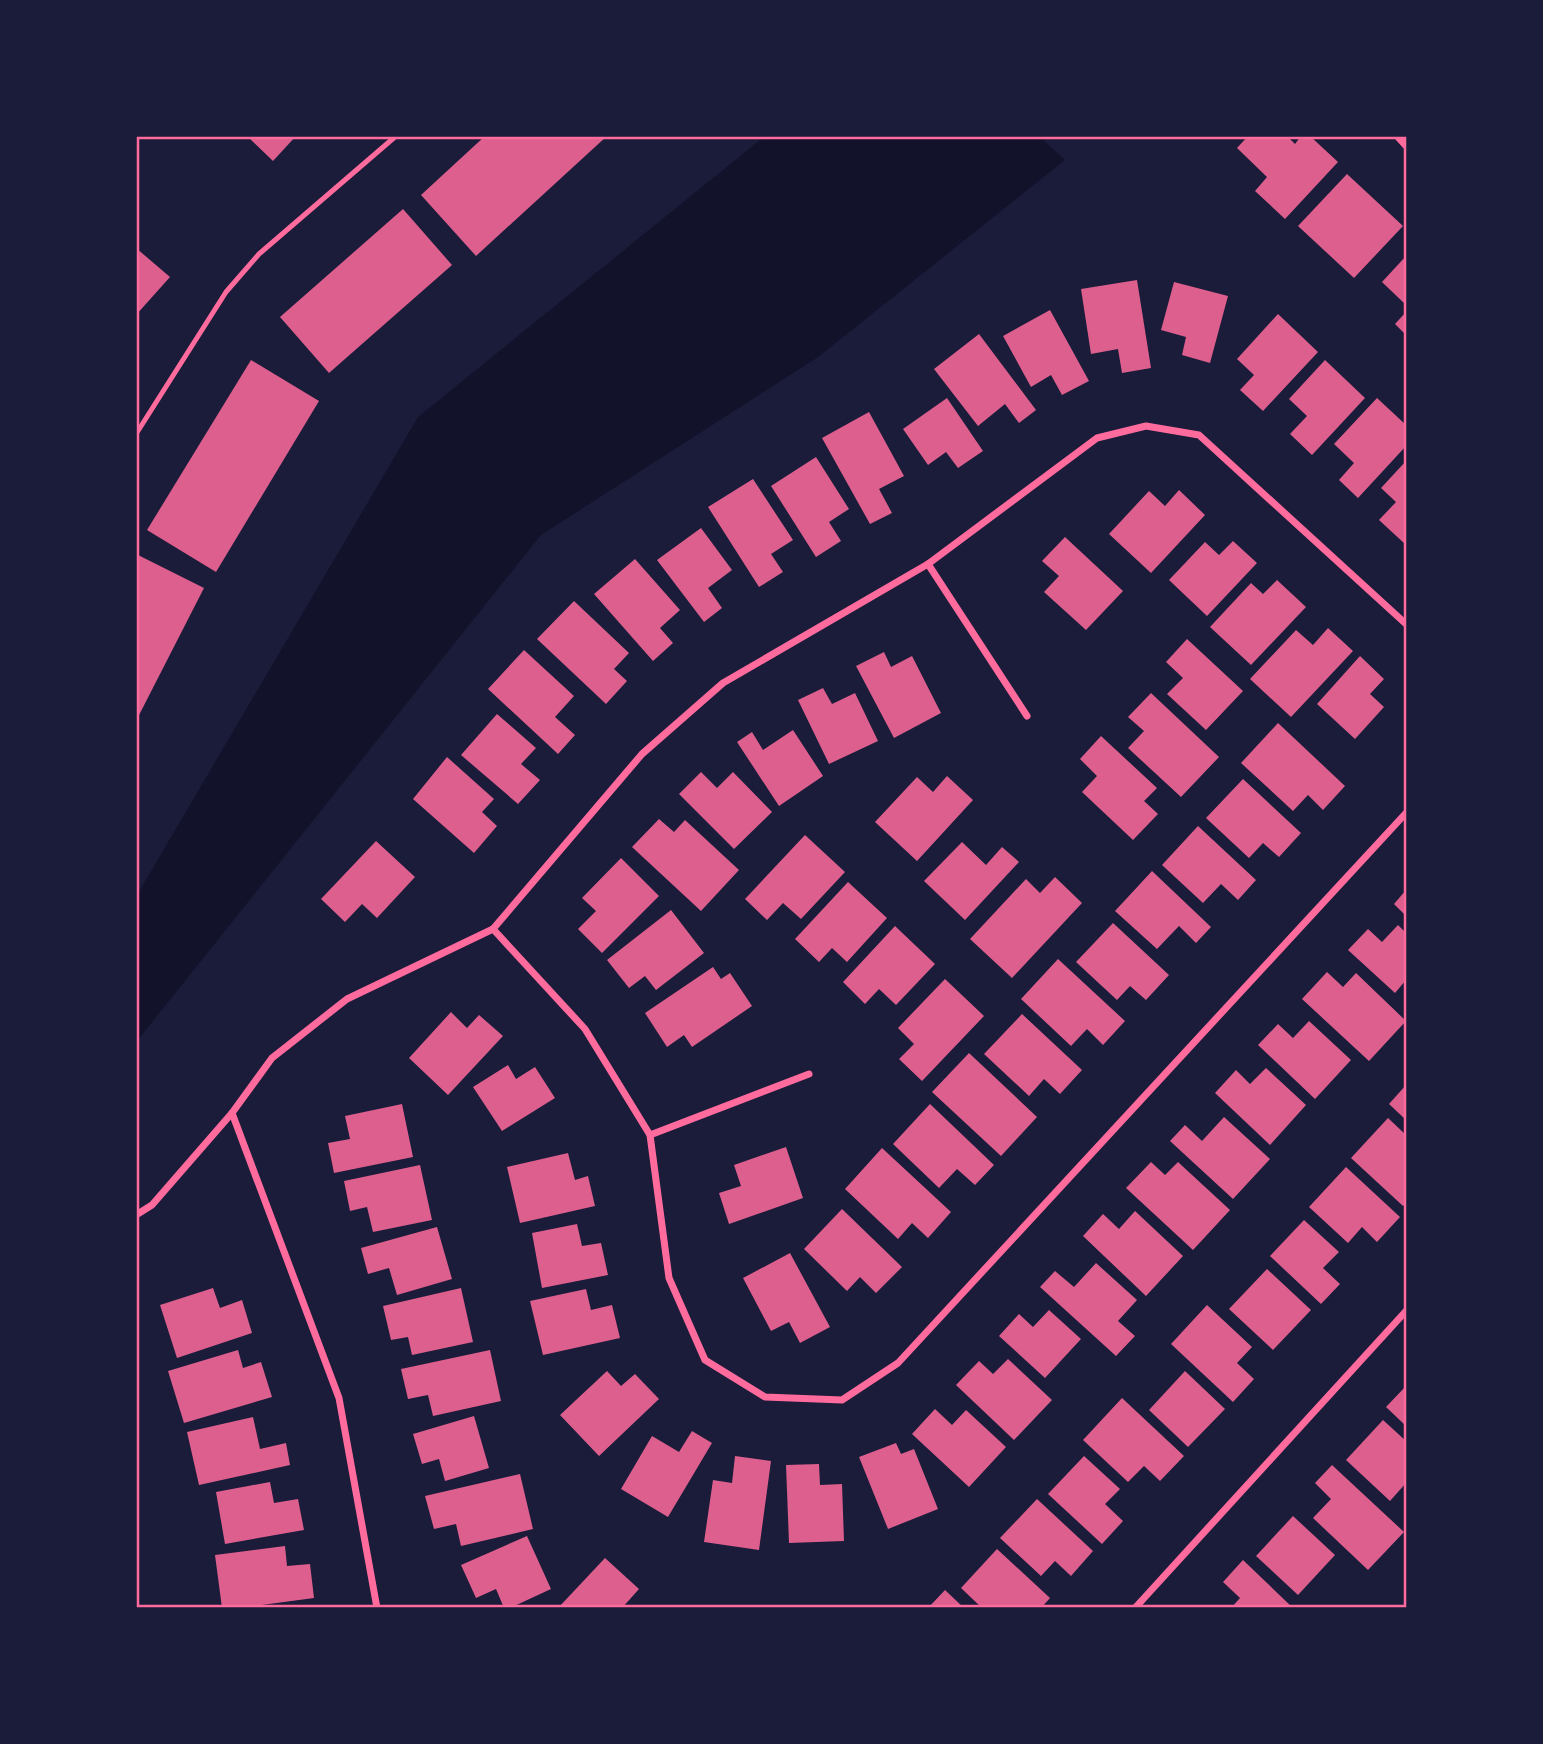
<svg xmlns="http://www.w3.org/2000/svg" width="1543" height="1744" font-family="'Work Sans',sans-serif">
<rect width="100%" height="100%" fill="#1b1b3a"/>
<polygon fill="#12122b" points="765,136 1040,137 1065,160 818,357 541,535 137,1041 137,895 418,417"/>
<g fill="#dd5f8e">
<polygon points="247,136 296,136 273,161"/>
<polygon points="485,136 607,136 476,256 421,195"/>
<polygon points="1248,136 1287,136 1295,144 1301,136 1310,136 1338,162 1285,219 1255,191 1267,177 1237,148"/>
<polygon points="1347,174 1403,226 1354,278 1298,226"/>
<polygon points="403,209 452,265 329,373 280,317"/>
<polygon points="136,248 170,277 136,315"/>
<polygon points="1406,256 1406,305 1382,282"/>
<polygon points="1137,280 1151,368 1122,373 1118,349 1091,354 1081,289"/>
<polygon points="1174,282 1228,296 1210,363 1182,355 1186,337 1161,330"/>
<polygon points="1050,310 1089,381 1062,395 1051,375 1031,387 1003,336"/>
<polygon points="1406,312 1406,335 1395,324"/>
<polygon points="1278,314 1318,352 1263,411 1240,390 1254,375 1237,359"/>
<polygon points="979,334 1036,410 1019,423 1005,404 978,426 934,369"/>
<polygon points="251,360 319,401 216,572 147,530"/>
<polygon points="1325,360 1365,398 1312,455 1290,434 1307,416 1289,399"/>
<polygon points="947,398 983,451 958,468 946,452 928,465 903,429"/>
<polygon points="1377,398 1406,425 1406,446 1358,498 1339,480 1354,463 1334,444"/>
<polygon points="869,412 904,476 879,489 892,513 870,524 822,438"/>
<polygon points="816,457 849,509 829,522 841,541 816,557 771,486"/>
<polygon points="1406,461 1406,543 1405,544 1379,520 1396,502 1381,488"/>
<polygon points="753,479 793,540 771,554 783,572 759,587 708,507"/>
<polygon points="1179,490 1205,515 1151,573 1109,534 1149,491 1165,506"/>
<polygon points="701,528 732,570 708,588 722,608 704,622 657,560"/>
<polygon points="1065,537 1123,591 1086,630 1044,592 1059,576 1042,561"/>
<polygon points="1233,541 1257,563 1207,616 1169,580 1205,542 1219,555"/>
<polygon points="136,554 204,588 136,721"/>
<polygon points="635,559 680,610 660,628 673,643 653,661 594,594"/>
<polygon points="1277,580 1306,607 1251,665 1210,627 1251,583 1263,594"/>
<polygon points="574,601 629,653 614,669 627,681 606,704 537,639"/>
<polygon points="1328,628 1353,651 1291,717 1250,679 1296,630 1313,645"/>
<polygon points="1187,639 1243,691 1206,730 1167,694 1183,678 1166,662"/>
<polygon points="524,650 574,696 555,717 575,735 558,754 488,689"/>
<polygon points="884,652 891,667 912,656 941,713 894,738 856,666"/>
<polygon points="1360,656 1384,679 1370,694 1384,707 1355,739 1317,704"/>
<polygon points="823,688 832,704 855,693 878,741 829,764 798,700"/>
<polygon points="1151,693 1219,757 1181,797 1128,748 1144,731 1128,717"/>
<polygon points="497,714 536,748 521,764 540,780 518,804 461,755"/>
<polygon points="1278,723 1345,786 1323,810 1308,795 1293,811 1241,763"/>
<polygon points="793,730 823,776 779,806 737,742 752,732 763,750"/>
<polygon points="1101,736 1157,788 1144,801 1158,814 1133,840 1082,792 1097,776 1080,759"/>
<polygon points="447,757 494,799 482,812 497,826 474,853 413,799"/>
<polygon points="701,772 717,788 733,772 772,812 734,849 679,794"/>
<polygon points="947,776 973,800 917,861 875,822 917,777 933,792"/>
<polygon points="1243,779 1301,833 1279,857 1263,843 1249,858 1206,818"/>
<polygon points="659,819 674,832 685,820 739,870 701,911 632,847"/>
<polygon points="1198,826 1256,880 1238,900 1221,884 1203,903 1162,865"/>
<polygon points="805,835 845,872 801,919 783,903 767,920 745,899"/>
<polygon points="376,841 415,877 377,918 362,904 345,922 321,899"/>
<polygon points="962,842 986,865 1002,847 1019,862 965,920 924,881"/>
<polygon points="621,858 659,896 602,953 578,929 596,911 582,898"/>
<polygon points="1152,871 1211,927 1196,943 1179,926 1157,949 1115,911"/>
<polygon points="1055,877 1082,903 1012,978 970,939 1026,879 1040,893"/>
<polygon points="848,882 887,918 847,962 832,948 819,962 795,939"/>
<polygon points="1406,890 1406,916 1394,904"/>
<polygon points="671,910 704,953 656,990 645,976 629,988 607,960"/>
<polygon points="1113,923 1169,975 1146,1000 1130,986 1117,1000 1076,962"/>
<polygon points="1398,925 1406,933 1406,980 1395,993 1348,950 1368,929 1382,942"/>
<polygon points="895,926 935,964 896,1005 879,989 865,1004 843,982"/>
<polygon points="1058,959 1125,1021 1103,1045 1087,1029 1071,1046 1021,999"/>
<polygon points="713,967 721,979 730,973 752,1006 692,1047 684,1035 667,1047 645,1013"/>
<polygon points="1327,972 1343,987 1356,973 1406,1021 1369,1061 1302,999"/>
<polygon points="945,979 984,1016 922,1081 899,1059 914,1044 898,1028"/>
<polygon points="451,1012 467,1028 479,1015 503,1036 448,1095 409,1058"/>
<polygon points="1022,1014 1082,1070 1060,1094 1044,1079 1029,1096 984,1054"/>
<polygon points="1309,1021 1351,1060 1315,1099 1258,1045 1278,1024 1293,1038"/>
<polygon points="969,1053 1037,1117 1001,1156 932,1092"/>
<polygon points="508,1065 516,1079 535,1067 555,1098 502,1131 473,1087"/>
<polygon points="1266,1068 1306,1105 1270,1145 1215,1093 1236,1070 1250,1084"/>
<polygon points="1406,1085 1406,1120 1389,1104"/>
<polygon points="402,1104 413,1157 334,1173 328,1143 350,1139 345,1116"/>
<polygon points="930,1104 994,1165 975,1185 957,1169 939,1188 893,1144"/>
<polygon points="1224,1117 1270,1159 1233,1199 1170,1141 1185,1125 1202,1141"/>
<polygon points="1388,1118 1406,1135 1406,1203 1403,1206 1351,1158"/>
<polygon points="786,1147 803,1198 729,1224 719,1193 741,1186 734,1165"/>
<polygon points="882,1148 951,1212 928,1238 912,1223 898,1239 845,1189"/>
<polygon points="568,1153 575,1180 588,1176 595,1206 520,1223 507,1167"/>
<polygon points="1151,1162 1165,1175 1178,1162 1230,1210 1193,1250 1126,1188"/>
<polygon points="420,1165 432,1220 373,1232 367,1207 350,1211 344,1181"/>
<polygon points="1346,1167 1400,1217 1377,1242 1362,1227 1348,1243 1309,1207"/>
<polygon points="842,1209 902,1267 876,1293 860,1277 847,1291 804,1249"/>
<polygon points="1135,1211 1183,1256 1146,1296 1083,1236 1103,1214 1119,1229"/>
<polygon points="1304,1220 1339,1252 1323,1268 1340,1284 1321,1304 1270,1256"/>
<polygon points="577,1224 582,1246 601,1243 608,1275 542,1288 532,1233"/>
<polygon points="437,1227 452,1279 397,1295 389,1268 368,1274 361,1248"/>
<polygon points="790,1253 830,1327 800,1343 789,1322 771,1331 743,1278"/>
<polygon points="1096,1263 1137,1300 1118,1321 1135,1336 1116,1356 1040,1287 1055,1271 1074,1287"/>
<polygon points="1267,1269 1311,1310 1273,1350 1229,1309"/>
<polygon points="213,1288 220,1308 242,1300 252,1333 177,1358 160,1305"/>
<polygon points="461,1288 473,1342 412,1355 408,1337 391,1340 383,1306"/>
<polygon points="586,1289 591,1310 612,1305 620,1338 543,1355 530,1301"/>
<polygon points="1207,1305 1252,1347 1237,1363 1254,1379 1233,1402 1171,1344"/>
<polygon points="1049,1310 1081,1339 1045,1378 999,1336 1019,1314 1033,1327"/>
<polygon points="238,1350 243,1368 261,1362 272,1397 184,1423 168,1371"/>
<polygon points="490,1350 501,1401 433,1416 428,1395 408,1399 401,1369"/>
<polygon points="1008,1359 1052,1400 1014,1440 956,1385 979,1361 993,1374"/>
<polygon points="607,1371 621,1386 635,1374 659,1399 599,1456 560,1415"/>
<polygon points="1185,1371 1225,1409 1188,1447 1149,1410"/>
<polygon points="1406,1386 1406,1426 1386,1407"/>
<polygon points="1122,1398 1184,1456 1160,1481 1144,1466 1128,1482 1083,1440"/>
<polygon points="935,1409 952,1425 966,1410 1006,1447 969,1487 912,1434"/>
<polygon points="474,1416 489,1468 445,1481 439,1459 422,1464 413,1434"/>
<polygon points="253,1417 260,1449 286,1443 290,1465 199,1485 187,1432"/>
<polygon points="1383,1420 1406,1441 1406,1483 1390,1501 1346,1460"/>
<polygon points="692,1431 712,1443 668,1517 621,1489 652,1436 679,1452"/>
<polygon points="896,1443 901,1454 914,1449 938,1509 888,1529 859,1457"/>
<polygon points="735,1456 771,1461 759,1550 704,1542 713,1480 732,1483"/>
<polygon points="1084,1456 1120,1489 1105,1504 1123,1521 1102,1544 1048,1494"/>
<polygon points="819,1464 820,1485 842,1484 844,1541 789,1543 786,1465"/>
<polygon points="1332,1465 1404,1532 1368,1570 1313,1518 1331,1499 1315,1483"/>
<polygon points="520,1474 533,1529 461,1546 456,1524 434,1529 425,1496"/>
<polygon points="270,1482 274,1503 298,1499 304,1530 225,1544 216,1492"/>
<polygon points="1037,1499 1093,1551 1071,1576 1055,1561 1041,1576 1000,1538"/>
<polygon points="1293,1516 1335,1555 1298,1595 1256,1556"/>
<polygon points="527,1536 551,1589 510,1608 504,1608 496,1589 476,1598 461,1565"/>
<polygon points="285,1546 287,1566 310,1564 314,1598 240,1608 222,1608 215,1555"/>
<polygon points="997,1549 1050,1598 1041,1608 982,1608 961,1588"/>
<polygon points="605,1558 639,1589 622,1608 558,1608"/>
<polygon points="1243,1560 1293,1608 1231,1608 1240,1598 1223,1582"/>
<polygon points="945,1590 964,1608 928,1608"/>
</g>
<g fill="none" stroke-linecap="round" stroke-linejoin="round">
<polyline stroke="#ff6b9d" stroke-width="5" points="136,434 226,292 259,254 396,136"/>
<g stroke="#ff6b9d" stroke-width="7">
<polyline points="1397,136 1406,146"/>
<polyline points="928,564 1027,716"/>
<polyline points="493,929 585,1029 650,1135 669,1278 705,1360 765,1397 842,1400 898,1363 1406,813"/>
<polyline points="232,1113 339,1398 377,1608"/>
<polyline points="650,1135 809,1074"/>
<polyline points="136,1215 152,1205 232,1113 272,1058 347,999 493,929 642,754 723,683 928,564 1097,438 1146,426 1199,435 1406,624"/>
<polyline points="1135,1608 1406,1311"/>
</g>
</g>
<rect width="1543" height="1744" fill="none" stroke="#1b1b3a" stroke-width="276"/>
<rect x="138" y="138" width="1267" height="1468" fill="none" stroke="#ff6b9d" stroke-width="2.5"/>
</svg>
